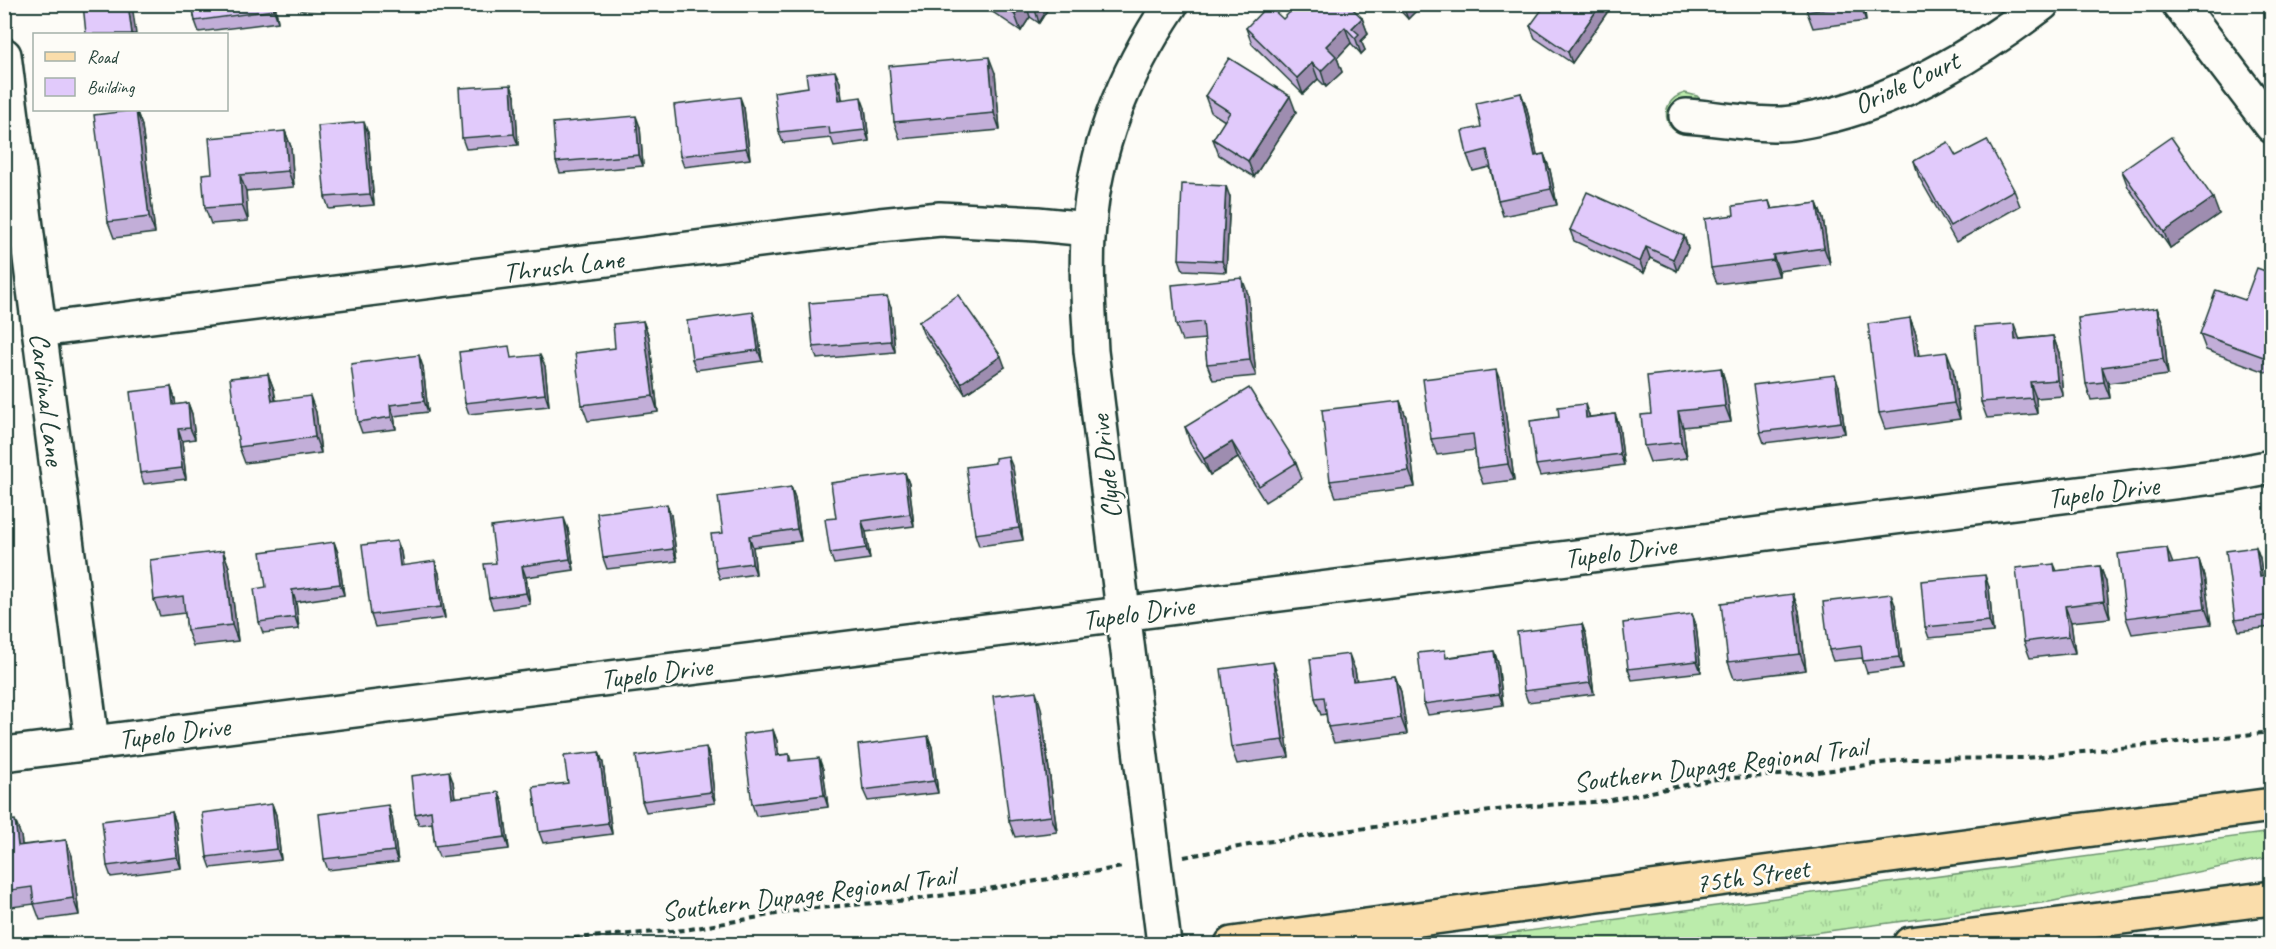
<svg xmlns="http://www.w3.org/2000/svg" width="2276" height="949" font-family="Caveat,sans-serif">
<defs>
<pattern id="grass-tufts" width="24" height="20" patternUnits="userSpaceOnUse" patternTransform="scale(1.5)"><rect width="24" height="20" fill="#bbecab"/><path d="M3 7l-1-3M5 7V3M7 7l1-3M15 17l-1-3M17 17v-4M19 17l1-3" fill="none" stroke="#a0cb94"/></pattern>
</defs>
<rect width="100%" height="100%" fill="#fdfcf7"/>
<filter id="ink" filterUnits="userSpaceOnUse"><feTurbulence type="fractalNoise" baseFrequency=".0167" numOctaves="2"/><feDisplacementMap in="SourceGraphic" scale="12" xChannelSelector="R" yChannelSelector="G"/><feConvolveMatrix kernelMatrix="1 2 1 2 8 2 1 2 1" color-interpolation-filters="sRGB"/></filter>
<g filter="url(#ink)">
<g fill="url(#grass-tufts)" stroke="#6d9470" stroke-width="1.5">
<path d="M1685,93L1697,96L1704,103L1698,132C1667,145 1652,102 1685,93Z"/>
<polygon points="2271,832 2271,857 2049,902 1730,944 1430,944"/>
</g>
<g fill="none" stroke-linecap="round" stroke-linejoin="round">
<g stroke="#1f3d34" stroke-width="38">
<g id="minor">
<polyline points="2179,4 2272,126"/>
<polyline points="4,55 92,742"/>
<path d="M1686,116C1716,118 1747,124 1778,124C1796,124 1814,119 1832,115C1909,95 1979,52 2042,4"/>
<polyline points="39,330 880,225 940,219 1037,224 1088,229"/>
<polyline points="4,754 2230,475 2272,467"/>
<path d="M1164,944L1091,351C1089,309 1085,267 1089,226C1095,145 1126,71 1171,4"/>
</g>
</g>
<g stroke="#1f3d34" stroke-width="38">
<g id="major">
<polyline points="1232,944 2272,805"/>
<polyline points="1910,944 2272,898"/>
</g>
</g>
<g stroke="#1f3d34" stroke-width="4" stroke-dasharray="6 4.5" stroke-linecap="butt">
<polyline points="1184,857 1265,842 1519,807 1606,801 1716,779 1811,773 1909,759 2025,758 2272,732"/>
<polyline points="490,944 685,930 805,909 910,900 981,890 1123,867"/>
</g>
<use href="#minor" stroke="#fdfcf7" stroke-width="33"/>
<use href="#major" stroke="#faddab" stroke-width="33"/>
</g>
<g fill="#c2aed8" stroke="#1f3d34" stroke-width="1.5">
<polygon points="192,4 275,4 278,22 199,32 195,21"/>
<polygon points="299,4 362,4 301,10"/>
<polygon points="984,4 1051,4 1039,23 1030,17 1021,31 985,7"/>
<polygon points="1394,4 1423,4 1408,19"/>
<polygon points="1613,4 1572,63 1535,38 1530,26"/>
<polygon points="1806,4 1864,4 1866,21 1813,28 1807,12"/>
<polygon points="1362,18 1368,34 1361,41 1365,50 1361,54 1351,43 1337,58 1342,72 1326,87 1318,79 1303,94 1252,44 1246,28 1283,19"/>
<polygon points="995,73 1000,130 900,139 894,122"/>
<polygon points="840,82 842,99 865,108 869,141 834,146 831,138 783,143 779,132 808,87"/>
<polygon points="1521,93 1527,109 1537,155 1544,154 1550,170 1557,205 1503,216 1498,200 1490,167 1473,171 1467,155 1481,127"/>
<polygon points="515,96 518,145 466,149 462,138"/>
<polygon points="1205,96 1296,112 1254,177 1219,155 1213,139 1225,121 1211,112"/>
<polygon points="744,108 750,159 684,167 680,156"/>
<polygon points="136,110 142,126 155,233 114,238 108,222"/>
<polygon points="640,127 643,166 560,173 556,162"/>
<polygon points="285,131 291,147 294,187 246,191 248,221 211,224 205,208 212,173"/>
<polygon points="368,133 374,205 329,209 325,197"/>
<polygon points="1956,156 2014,190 2020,206 1956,242 1919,177 1914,161"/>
<polygon points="2122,171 2219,214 2170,248 2128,187"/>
<polygon points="1230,197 1226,272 1183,270 1179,259"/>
<polygon points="1769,201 1772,209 1817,203 1823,219 1830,264 1779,271 1779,276 1717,284 1711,268 1734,215"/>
<polygon points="1570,230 1684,236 1688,248 1677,271 1650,258 1644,273 1574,241"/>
<polygon points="2271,273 2271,374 2206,350 2200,334 2245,300"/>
<polygon points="1248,294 1256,376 1213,380 1207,364 1205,339 1182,341 1176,325"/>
<polygon points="891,308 895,352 817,359 813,347"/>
<polygon points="2157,308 2163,324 2168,375 2108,383 2110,398 2091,400 2086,384"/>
<polygon points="1910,318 1916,334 1919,356 1953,368 1960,419 1885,429 1879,413"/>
<polygon points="643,321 649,337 658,412 588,421 582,405 615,348"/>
<polygon points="919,322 1005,367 965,394 923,333"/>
<polygon points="757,324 762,361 696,370 692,359"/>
<polygon points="2053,336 2059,353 2063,396 2036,398 2037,414 1987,418 1981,402 2019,339"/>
<polygon points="514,358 545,366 549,406 469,414 465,403"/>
<polygon points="423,367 428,412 394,416 396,429 362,433 358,422"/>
<polygon points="1721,368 1726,384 1731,422 1683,427 1687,458 1650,462 1644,446 1651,414"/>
<polygon points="268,374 274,390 276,400 316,412 321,453 245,463 239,447"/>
<polygon points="1502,386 1514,480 1483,484 1477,468 1475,450 1437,455 1431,439"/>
<polygon points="1839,386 1845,433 1764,443 1760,432"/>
<polygon points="171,387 175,399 175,405 188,403 192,414 195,439 182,441 186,479 144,484 140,473"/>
<polygon points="1400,401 1406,417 1415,487 1336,497 1330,481"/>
<polygon points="1615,414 1619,425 1624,465 1540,476 1536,465 1589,415 1589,417"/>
<polygon points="1185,427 1296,463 1302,479 1265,502 1238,458 1210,475 1190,443"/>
<polygon points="995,463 1013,468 1023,540 979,546 975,534"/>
<polygon points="905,473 909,484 914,526 866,532 870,559 834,564 830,553 836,518"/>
<polygon points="791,487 795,498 801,541 753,547 756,574 720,579 716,568 723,533"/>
<polygon points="671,515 677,561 607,569 603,558"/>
<polygon points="568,529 574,570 526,577 530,604 493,609 489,598 496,563"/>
<polygon points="397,541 401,552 403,566 439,573 445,618 375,627 371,615"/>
<polygon points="334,542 338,553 344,595 296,602 299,629 263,633 259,622 266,587"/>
<polygon points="2256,547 2260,558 2262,577 2271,575 2271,627 2239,631 2235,620"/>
<polygon points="223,551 229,567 238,641 193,646 187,630 185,613 160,616 154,600"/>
<polygon points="2199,560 2204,576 2211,624 2132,634 2126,618 2173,564"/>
<polygon points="2054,564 2057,571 2100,566 2106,582 2110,618 2071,622 2075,653 2030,658 2024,642"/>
<polygon points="1989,587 1993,632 1929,638 1925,627"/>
<polygon points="1793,594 1799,611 1806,670 1734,679 1728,662"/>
<polygon points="1895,605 1903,668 1867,673 1862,658 1833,661 1829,650"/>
<polygon points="1692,614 1696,625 1701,672 1632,680 1628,669"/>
<polygon points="1582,624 1586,635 1594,694 1528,702 1524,691"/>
<polygon points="1494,651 1498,663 1503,705 1428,715 1424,704 1448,657"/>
<polygon points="1355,670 1357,681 1395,676 1401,692 1407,734 1334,743 1328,727 1326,714 1321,715 1315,698"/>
<polygon points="1279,678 1289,757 1237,764 1231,747"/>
<polygon points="1041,708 1057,832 1015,837 1009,821"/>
<polygon points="773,730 777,741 778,755 789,754 791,761 823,769 828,807 756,816 752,804"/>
<polygon points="928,736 932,747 938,793 868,801 863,790"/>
<polygon points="599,752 603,763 612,834 543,843 539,832 568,783"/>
<polygon points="710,758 715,803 646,812 642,801"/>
<polygon points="453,782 455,797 503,803 509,849 439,857 435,846 432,823 419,825 415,814"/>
<polygon points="272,804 276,815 281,860 211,868 207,857"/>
<polygon points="172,812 176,823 181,868 111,877 107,866"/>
<polygon points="392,817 398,862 328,870 324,859"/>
<polygon points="4,821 21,836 22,845 66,840 72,856 79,915 40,920 34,904 4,908"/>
</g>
<g fill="#9e8db0" stroke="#1f3d34" stroke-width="1.5">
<polygon points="128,4 132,4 136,34 132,34"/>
<polygon points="273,4 275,4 278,22 274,10"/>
<polygon points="1022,4 1026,4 1030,17 1021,31 1015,15"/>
<polygon points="1035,4 1051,4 1039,23 1034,6"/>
<polygon points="1402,4 1423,4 1408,19"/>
<polygon points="1601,4 1613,4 1572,63 1568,52"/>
<polygon points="1860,4 1864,4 1866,21"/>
<polygon points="1362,18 1368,34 1361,41 1365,50 1361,54 1352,28"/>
<polygon points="1345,27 1351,43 1337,58 1342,72 1326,87 1321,71 1326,46"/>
<polygon points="989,57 995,73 1000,130 994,113"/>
<polygon points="1312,63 1318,79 1303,94 1297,78"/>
<polygon points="835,71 840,82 843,111 839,100"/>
<polygon points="511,85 515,96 518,145 514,134"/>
<polygon points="1521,93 1527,109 1541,172 1535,156"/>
<polygon points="1290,96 1296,112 1254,177 1248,161"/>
<polygon points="740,97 744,108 750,159 746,148"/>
<polygon points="861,97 865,108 869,141 865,130"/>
<polygon points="136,110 142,126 155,233 149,217"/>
<polygon points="636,116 640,127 643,166 639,155"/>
<polygon points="364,122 368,133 374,205 370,194"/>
<polygon points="285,131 291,147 294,187 288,171"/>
<polygon points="1544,154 1550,170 1557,205 1551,189"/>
<polygon points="240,175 246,191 248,221 242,205"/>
<polygon points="1226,186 1230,197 1226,272 1222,261"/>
<polygon points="2213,198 2219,214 2170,248 2164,232"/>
<polygon points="1817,203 1823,219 1830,264 1824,248"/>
<polygon points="1684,236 1688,248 1677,271 1673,259"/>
<polygon points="1646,247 1650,258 1644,273 1640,262"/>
<polygon points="1773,255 1779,271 1779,276 1773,260"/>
<polygon points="1242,278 1248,294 1256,376 1250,360"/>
<polygon points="887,297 891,308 895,352 891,341"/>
<polygon points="2157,308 2163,324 2168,375 2163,359"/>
<polygon points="753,312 757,324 762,361 758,350"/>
<polygon points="1910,318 1916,334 1921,373 1915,356"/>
<polygon points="643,321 649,337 658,412 653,396"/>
<polygon points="2014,324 2020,340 2015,340"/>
<polygon points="2053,336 2059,353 2063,396 2057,380"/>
<polygon points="1947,352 1953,368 1960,419 1954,403"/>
<polygon points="2271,352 2271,366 2269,359"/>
<polygon points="419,355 423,367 428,412 424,401"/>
<polygon points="540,355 545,366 549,406 545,394"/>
<polygon points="1001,356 1005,367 965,394 961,383"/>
<polygon points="2102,367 2108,383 2110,398 2104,382"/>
<polygon points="1721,368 1726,384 1731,422 1725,406"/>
<polygon points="1496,370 1502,386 1514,480 1508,464"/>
<polygon points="268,374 274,390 277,417 272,401"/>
<polygon points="1835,375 1839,386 1845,433 1841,422"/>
<polygon points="2030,382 2036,398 2037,414 2032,398"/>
<polygon points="171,387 175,399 177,416 173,405"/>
<polygon points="310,396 316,412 321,453 315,437"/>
<polygon points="1400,401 1406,417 1415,487 1409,471"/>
<polygon points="188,403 192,414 195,439 190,428"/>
<polygon points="1585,404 1589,415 1590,429 1586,418"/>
<polygon points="390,405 394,416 396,429 391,417"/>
<polygon points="1678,411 1683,427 1687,458 1681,442"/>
<polygon points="1615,414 1619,425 1624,465 1620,454"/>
<polygon points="178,429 182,441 186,479 182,468"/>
<polygon points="1232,442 1238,458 1210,475 1204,459"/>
<polygon points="1008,456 1013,468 1023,540 1019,528"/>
<polygon points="905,473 909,484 914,526 910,514"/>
<polygon points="791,487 795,498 801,541 797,529"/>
<polygon points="667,504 671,515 677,561 673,549"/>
<polygon points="564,518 568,529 574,570 570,559"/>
<polygon points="862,521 866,532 870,559 866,548"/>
<polygon points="749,536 753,547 756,574 752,563"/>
<polygon points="397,541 401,552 404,577 400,566"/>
<polygon points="334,542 338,553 344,595 340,584"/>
<polygon points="2256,547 2260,558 2264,588 2260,577"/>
<polygon points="2167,548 2173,564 2169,564"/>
<polygon points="223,551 229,567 238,641 232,625"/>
<polygon points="2199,560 2204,576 2211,624 2205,608"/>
<polygon points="435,561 439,573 445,618 441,607"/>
<polygon points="522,566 526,577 530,604 526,593"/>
<polygon points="2100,566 2106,582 2110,618 2104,601"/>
<polygon points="1985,575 1989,587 1993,632 1989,621"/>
<polygon points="292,590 296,602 299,629 295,617"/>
<polygon points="1793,594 1799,611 1806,670 1800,654"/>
<polygon points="1891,594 1895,605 1903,668 1899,657"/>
<polygon points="2065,606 2071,622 2075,653 2069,636"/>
<polygon points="1692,614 1696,625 1701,672 1697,661"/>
<polygon points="1582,624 1586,635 1594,694 1590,683"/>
<polygon points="1494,651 1498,663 1503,705 1499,694"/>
<polygon points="1349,654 1355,670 1359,698 1353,681"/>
<polygon points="1273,662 1279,678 1289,757 1283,740"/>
<polygon points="1395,676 1401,692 1407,734 1401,718"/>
<polygon points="1036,691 1041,708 1057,832 1051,816"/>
<polygon points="773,730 777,741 780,767 776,756"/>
<polygon points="928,736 932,747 938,793 934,781"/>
<polygon points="706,747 710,758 715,803 711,792"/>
<polygon points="599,752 603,763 612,834 608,823"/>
<polygon points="819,758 823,769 828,807 824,795"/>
<polygon points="449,771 453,782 456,809 452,798"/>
<polygon points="499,792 503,803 509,849 505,837"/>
<polygon points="272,804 276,815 281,860 277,849"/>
<polygon points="388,805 392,817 398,862 394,851"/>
<polygon points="172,812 176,823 181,868 177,857"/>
<polygon points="15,820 21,836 24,862 18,846"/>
<polygon points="66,840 72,856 79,915 73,898"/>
</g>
<g fill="#e1cafb" stroke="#1f3d34" stroke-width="1.5">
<polygon points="83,4 128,4 132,34 86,34"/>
<polygon points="192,4 273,4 274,10 195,21"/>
<polygon points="1000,4 1022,4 1015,15"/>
<polygon points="1298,4 1348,4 1362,18 1352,28 1359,34 1355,38 1345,27 1326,46 1336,56 1321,71 1312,63 1297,78 1246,28 1268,5 1283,19"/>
<polygon points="1546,4 1601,4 1568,52 1530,26"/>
<polygon points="1806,4 1860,4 1807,12"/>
<polygon points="989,57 994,113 894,122 889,66"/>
<polygon points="1229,58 1290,96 1248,161 1213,139 1230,112 1205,96"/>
<polygon points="835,71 839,100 861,97 865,130 830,134 829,127 779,132 774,92 808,87 806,74"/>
<polygon points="511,85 514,134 462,138 459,88"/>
<polygon points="1521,93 1535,156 1544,154 1551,189 1498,200 1487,150 1467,155 1462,131 1481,127 1476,103"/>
<polygon points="740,97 746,148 680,156 674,105"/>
<polygon points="136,110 149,217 108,222 94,115"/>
<polygon points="636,116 639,155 556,162 553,123"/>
<polygon points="364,122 370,194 325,197 318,126"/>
<polygon points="285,131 288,171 240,175 242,205 205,208 202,174 212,173 209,138"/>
<polygon points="2171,137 2213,198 2164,232 2122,171"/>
<polygon points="1987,140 2014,190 1950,226 1914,161 1948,142 1956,156"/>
<polygon points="1182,184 1226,186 1222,261 1179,259"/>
<polygon points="1587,192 1684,236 1673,259 1646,247 1640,262 1570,230"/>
<polygon points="1769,201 1771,209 1817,203 1824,248 1773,255 1773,260 1711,268 1705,219 1734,215 1733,206"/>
<polygon points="2257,268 2271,273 2271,352 2269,359 2200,334 2216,290 2245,300"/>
<polygon points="1242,278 1250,360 1207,364 1203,322 1176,325 1172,285"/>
<polygon points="958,295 1001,356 961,383 919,322"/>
<polygon points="887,297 891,341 813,347 809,303"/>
<polygon points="2157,308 2163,359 2102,367 2104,382 2086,384 2078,318"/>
<polygon points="753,312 758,350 692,359 687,321"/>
<polygon points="1910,318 1915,356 1947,352 1954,403 1879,413 1868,324"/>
<polygon points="643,321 653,396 582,405 575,353 615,348 613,324"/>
<polygon points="2014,324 2015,340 2053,336 2057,380 2030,382 2032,398 1981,402 1975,327"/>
<polygon points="509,346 511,358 540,355 545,394 465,403 459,352"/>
<polygon points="419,355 424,401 390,405 391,417 358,422 351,364"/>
<polygon points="1721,368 1725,406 1678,411 1681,442 1644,446 1641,415 1651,414 1647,376"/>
<polygon points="1496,370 1508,464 1477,468 1473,434 1431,439 1423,379"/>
<polygon points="268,374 272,401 310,396 315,437 239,447 230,378"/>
<polygon points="1835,375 1841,422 1760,432 1753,385"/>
<polygon points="171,387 173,405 188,403 190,428 178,429 182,468 140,473 130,392"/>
<polygon points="1249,388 1296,463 1259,486 1232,442 1204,459 1185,427"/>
<polygon points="1400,401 1409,471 1330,481 1322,410"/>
<polygon points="1585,404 1586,418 1615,414 1620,454 1536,465 1530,421 1559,417 1558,407"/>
<polygon points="1008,456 1019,528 975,534 966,467 995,463 995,458"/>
<polygon points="905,473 910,514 862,521 866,548 830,553 825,519 836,518 831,483"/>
<polygon points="791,487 797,529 749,536 752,563 716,568 711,534 723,533 718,497"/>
<polygon points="667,504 673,549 603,558 597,513"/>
<polygon points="564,518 570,559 522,566 526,593 489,598 484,564 496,563 491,527"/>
<polygon points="397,541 400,566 435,561 441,607 371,615 362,545"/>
<polygon points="334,542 340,584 292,590 295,617 259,622 254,589 266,587 261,552"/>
<polygon points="2256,547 2260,577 2271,575 2271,615 2235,620 2226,551"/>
<polygon points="2167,548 2169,564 2199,560 2205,608 2126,618 2118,554"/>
<polygon points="223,551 232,625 187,630 183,596 154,600 150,560"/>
<polygon points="2054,564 2055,571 2100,566 2104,601 2065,606 2069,636 2024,642 2016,568"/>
<polygon points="1985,575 1989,621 1925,627 1921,581"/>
<polygon points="1793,594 1800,654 1728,662 1721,603"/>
<polygon points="1891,594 1899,657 1863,661 1861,646 1829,650 1823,602"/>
<polygon points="1692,614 1697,661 1628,669 1623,623"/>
<polygon points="1582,624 1590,683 1524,691 1517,632"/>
<polygon points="1445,650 1446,658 1494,651 1499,694 1424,704 1418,653"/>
<polygon points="1349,654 1353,681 1395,676 1401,718 1328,727 1324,697 1315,698 1310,659"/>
<polygon points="1273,662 1283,740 1231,747 1221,669"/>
<polygon points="1036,691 1051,816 1009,821 993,696"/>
<polygon points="773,730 776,756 789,754 789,761 819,758 824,795 752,804 743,734"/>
<polygon points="928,736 934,781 863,790 858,745"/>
<polygon points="706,747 711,792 642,801 636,756"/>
<polygon points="599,752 608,823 539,832 533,787 568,783 564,756"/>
<polygon points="449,771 452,798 499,792 505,837 435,846 431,811 415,814 411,776"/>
<polygon points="272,804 277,849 207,857 202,813"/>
<polygon points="388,805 394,851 324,859 319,814"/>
<polygon points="172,812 177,857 107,866 102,821"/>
<polygon points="15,820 18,846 66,840 73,898 34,904 32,887 4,891 4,821"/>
</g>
</g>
<g text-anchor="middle" stroke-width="5" stroke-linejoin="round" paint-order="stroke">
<g font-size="28" fill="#1f3d34" stroke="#fdfcf7">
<text transform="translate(1906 82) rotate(-25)" y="10">Oriole Court</text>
<text transform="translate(563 265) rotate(-7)" y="10">Thrush Lane</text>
<text transform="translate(48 399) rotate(83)" y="10">Cardinal Lane</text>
<text transform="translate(1105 467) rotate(-97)" y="10">Clyde Drive</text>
<text transform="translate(2103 491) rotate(-7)" y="10">Tupelo Drive</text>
<text transform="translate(1620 551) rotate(-7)" y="10">Tupelo Drive</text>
<text transform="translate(1138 612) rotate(-8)" y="10">Tupelo Drive</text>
<text transform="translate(656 672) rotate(-7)" y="10">Tupelo Drive</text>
<text transform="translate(174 732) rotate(-7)" y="10">Tupelo Drive</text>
<text transform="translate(1720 764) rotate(-7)" y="10">Southern Dupage Regional Trail</text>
<text transform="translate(1752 875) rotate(-8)" y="10">75th Street</text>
<text transform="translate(808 893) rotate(-7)" y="10">Southern Dupage Regional Trail</text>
</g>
</g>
<rect width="2276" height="949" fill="none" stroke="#fdfcf7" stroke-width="24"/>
<rect x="12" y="12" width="2252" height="925" fill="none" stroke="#1f3d34" stroke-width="2" filter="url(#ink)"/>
<rect x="33" y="33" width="195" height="78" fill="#fdfcf7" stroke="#a4b0a9" stroke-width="1.5"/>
<rect x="45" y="52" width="30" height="9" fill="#faddab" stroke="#a4b0a9" stroke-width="1.5"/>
<text x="87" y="63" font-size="18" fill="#1f3d34">Road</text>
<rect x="45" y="78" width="30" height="18" fill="#e1cafb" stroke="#a4b0a9" stroke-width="1.5"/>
<text x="87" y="93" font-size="18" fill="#1f3d34">Building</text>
</svg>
